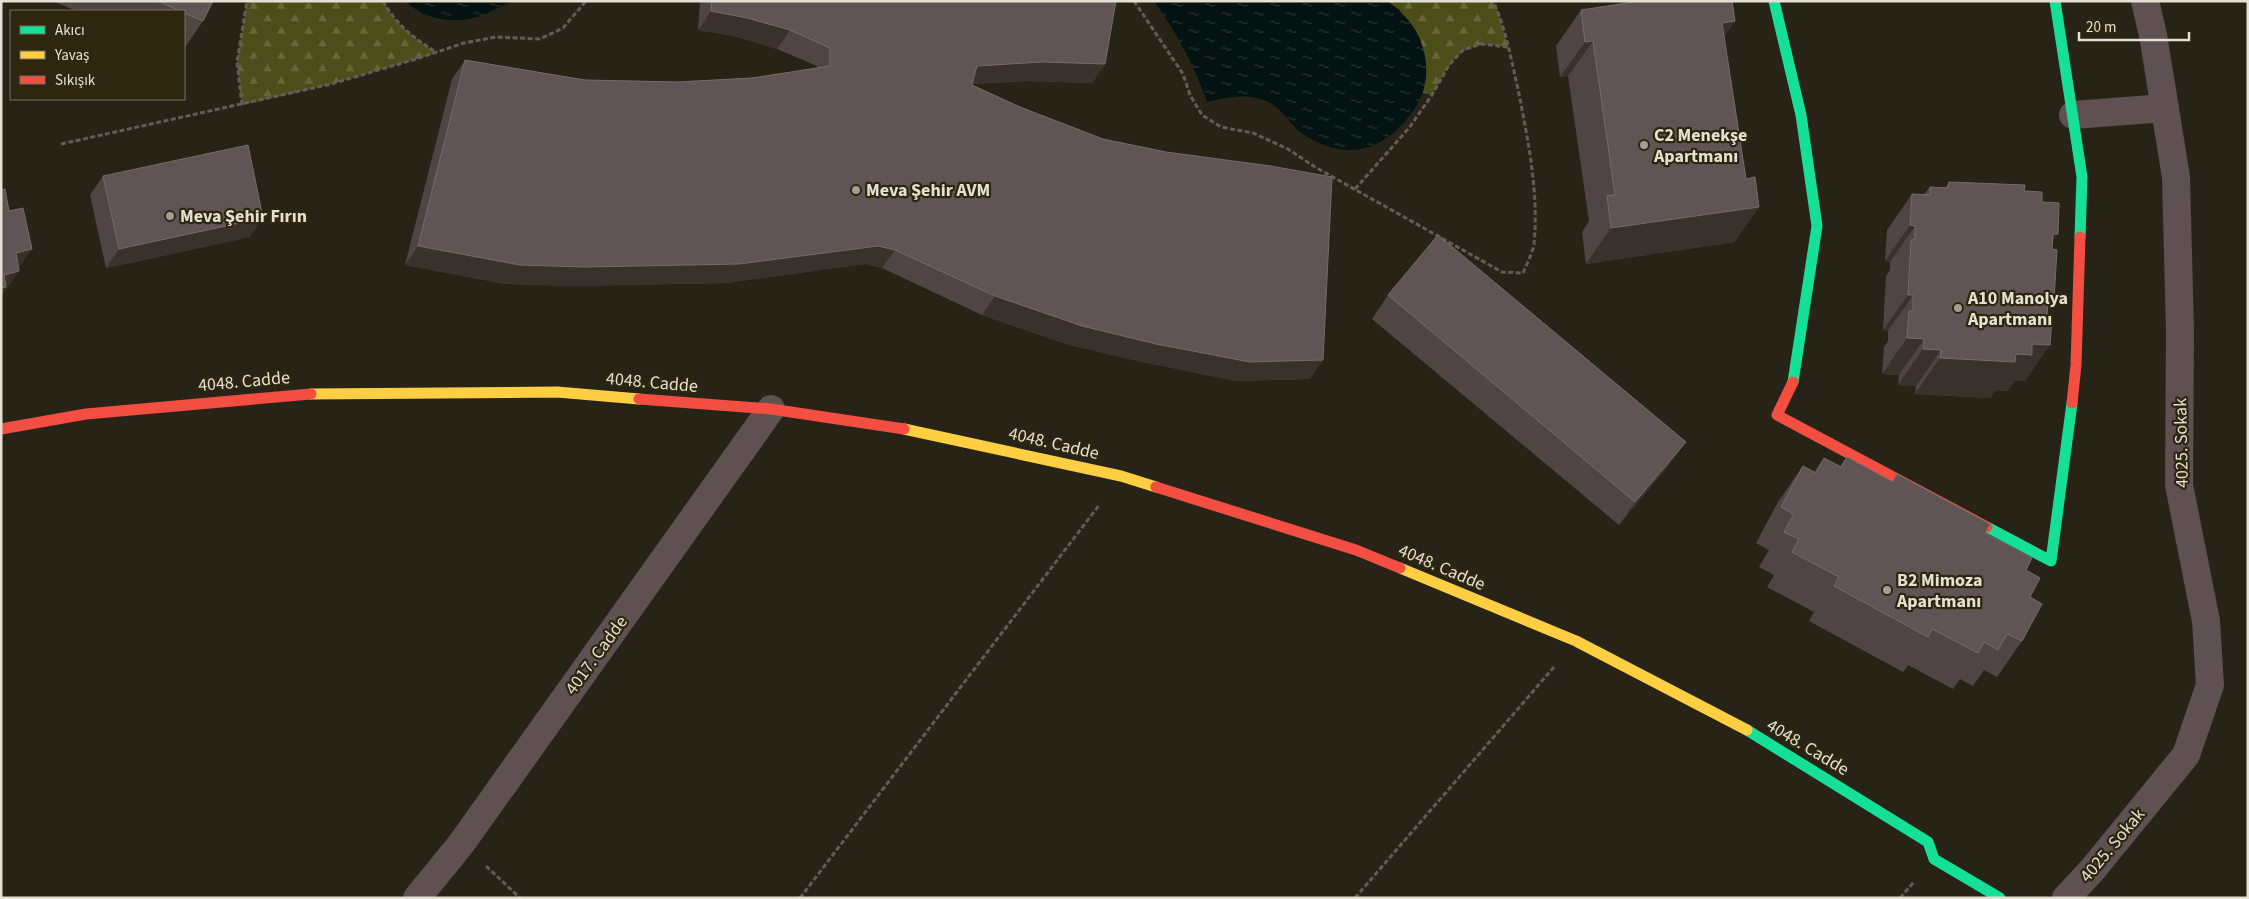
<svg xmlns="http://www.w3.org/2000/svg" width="2249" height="899" font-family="'Source Sans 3',sans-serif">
<defs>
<pattern id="forest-firs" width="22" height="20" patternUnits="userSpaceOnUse" patternTransform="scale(1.25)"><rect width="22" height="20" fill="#4c4e1a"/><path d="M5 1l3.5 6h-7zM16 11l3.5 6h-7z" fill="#66673a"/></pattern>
<pattern id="water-ripples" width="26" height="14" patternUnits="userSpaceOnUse" patternTransform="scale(1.25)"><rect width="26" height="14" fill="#041312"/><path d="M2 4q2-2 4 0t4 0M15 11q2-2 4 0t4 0" fill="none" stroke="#283534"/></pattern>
</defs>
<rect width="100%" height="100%" fill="#272417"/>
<g fill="url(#forest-firs)">
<path d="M247,1H383C397,26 413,37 437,53L331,84L242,105L237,62Z"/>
<path d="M1387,1H1493L1499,14L1508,47C1500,46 1490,44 1481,45C1454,48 1444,74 1432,95L1423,93L1426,78L1400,10Z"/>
</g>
<g fill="url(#water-ripples)">
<path d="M405,1H519C506,2 497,9 486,14C458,25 427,22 405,1Z"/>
<path d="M1154,1H1387C1405,14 1419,29 1424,52C1430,76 1424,100 1407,119C1379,154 1341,160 1303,134C1289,125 1283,108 1266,101C1246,93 1228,97 1207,102C1195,67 1176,32 1154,1Z"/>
</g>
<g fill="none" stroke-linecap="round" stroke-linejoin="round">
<g stroke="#645a58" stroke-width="3" stroke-dasharray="5 2.5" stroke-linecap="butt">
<path d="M383,1C397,26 413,37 437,53"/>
<path d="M1134,1L1183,74L1190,95L1202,115L1221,127L1253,133L1288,149L1315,167L1502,272L1523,273C1527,264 1532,254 1534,244C1539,192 1528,140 1518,89C1511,59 1506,29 1493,1"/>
<polyline points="242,105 237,62 247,1"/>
<polyline points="61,144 331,84 416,59 464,43 496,37 540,39 563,28 586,1"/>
<polyline points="1355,189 1409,128 1432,95 1449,65 1463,50 1481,44 1508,47"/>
<polyline points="486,866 520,898"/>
<polyline points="800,898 1100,504"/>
<polyline points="1355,898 1554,667"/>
<polyline points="1900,898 1913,883"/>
</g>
<g stroke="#5f5052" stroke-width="28">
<polyline points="2073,115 2165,108"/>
<polyline points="417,898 461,844 771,409"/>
<polyline points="2066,898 2093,869 2186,755 2210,685 2206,621 2179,485 2180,331 2176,177 2153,35 2145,1"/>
</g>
<g stroke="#16e098" stroke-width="11">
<polyline points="1774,1 1801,115 1817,226 1793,382"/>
<polyline points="2055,1 2082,177 2080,237"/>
<polyline points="1987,527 2051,561 2072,403"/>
<polyline points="1747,730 1928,842 1934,859 2000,898"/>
</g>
<g stroke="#ffcf43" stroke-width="11">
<polyline points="311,394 557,392 639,399"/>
<polyline points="904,429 1121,476 1156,487"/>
<polyline points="1400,568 1576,641 1747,730"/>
</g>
<g stroke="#f24e42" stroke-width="11">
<polyline points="1793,382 1777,415 1987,527"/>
<polyline points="639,399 771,409 904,429"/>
<polyline points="2072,403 2076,365 2080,237"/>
<polyline points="1,429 86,414 311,394"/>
<polyline points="1156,487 1356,550 1400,568"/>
</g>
</g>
<g fill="#504545">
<polygon points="53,1 213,1 203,21 184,49 184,11 76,11"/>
<polygon points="700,1 1116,1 1105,64 1092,83 1029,81 972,84 972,85 1310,379 1236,381 1143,362 1069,345 982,315 882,268 865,264 726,283 572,286 506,284 405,265 452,79 465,60 585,80 677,82 752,78 817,68 817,66 777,49 734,36 698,30"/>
<polygon points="1581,10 1735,21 1724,36 1746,179 1759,207 1734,242 1586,264 1582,232 1589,221 1568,76 1560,77 1556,46"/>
<polygon points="103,176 250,237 106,268 90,195"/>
<polygon points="1949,182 2024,191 2042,202 2052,242 2048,309 2025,381 2015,380 2007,391 1996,390 1990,398 1915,394 1916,386 1898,385 1899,375 1882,374 1884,347 1888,341 1888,331 1883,330 1886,276 1890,270 1890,262 1885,261 1887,230 1912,194 1924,194 1930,187 1945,188"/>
<polygon points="1388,295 1669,465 1619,525 1372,319"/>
<polygon points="1847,457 1892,482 1897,474 1985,533 2026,570 2030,597 2022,641 1997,677 1984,670 1973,686 1960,679 1953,689 1908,665 1903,672 1809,621 1814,612 1767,587 1774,575 1759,567 1769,550 1756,543 1778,502 1803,466 1814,472 1824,458 1840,467"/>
</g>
<g fill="#39312c">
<polygon points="711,11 747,18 790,30 777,49 734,36 698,30"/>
<polygon points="1735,21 1710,57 1722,23"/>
<polygon points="1593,41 1568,76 1560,77 1585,42"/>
<polygon points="1042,62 1105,64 1092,83 1029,81 964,84 977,66"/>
<polygon points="1759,207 1734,242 1586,264 1611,228"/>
<polygon points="263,218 250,237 106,268 119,249"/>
<polygon points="1910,225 1915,226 1890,262 1885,261"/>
<polygon points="2053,234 2058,234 2033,270"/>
<polygon points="418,246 878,246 895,250 882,268 865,264 726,283 572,286 506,284 405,265"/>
<polygon points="32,249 16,272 19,271 1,297 1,274 16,253"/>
<polygon points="1908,295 1913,295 1888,331 1883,330"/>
<polygon points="995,296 1323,360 1310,379 1236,381 1143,362 1069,345 982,315"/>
<polygon points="2048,299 2054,299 2029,335"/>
<polygon points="1907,338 1924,339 1899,375 1882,374"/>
<polygon points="2032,344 2050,345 2025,381 2015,380 2007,391 1996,390 1990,398 1915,394 1940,358 2016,354"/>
<polygon points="1923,349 1941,350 1916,386 1898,385"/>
<polygon points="1686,442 1669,465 1619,525 1635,502"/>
</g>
<g fill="#605554" stroke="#756b68">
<polygon points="158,1 213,1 203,21 184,13 184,11 180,11"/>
<polygon points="712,1 1116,1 1105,64 1042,62 977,66 972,85 1020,107 1103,139 1166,152 1271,166 1332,177 1323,360 1250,362 1156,344 1082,326 995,296 895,250 878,246 739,264 585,267 520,265 418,246 465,60 585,80 677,82 752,78 830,66 830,48 790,30 747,18 711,11"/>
<polygon points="1640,1 1732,1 1735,21 1722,23 1746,179 1755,177 1759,207 1611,228 1607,196 1615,195 1593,41 1585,42 1581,10"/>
<polygon points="248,145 263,218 119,249 103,176"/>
<polygon points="1949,182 2025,185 2024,191 2042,192 2042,202 2059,203 2058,234 2053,234 2052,249 2057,250 2054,299 2048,299 2047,317 2052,318 2050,345 2032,344 2032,355 2016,354 2015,362 1940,358 1941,350 1923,349 1924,339 1907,338 1909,311 1913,311 1913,295 1908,295 1911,240 1915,239 1915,226 1910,225 1912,194 1930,195 1930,187 1948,188"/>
<polygon points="5,189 9,211 23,208 32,249 16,253 19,271 4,275 6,287 1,288 1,190"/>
<polygon points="1438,235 1686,442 1635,502 1388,295"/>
<polygon points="1847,457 1893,482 1897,474 1990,524 1985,533 2032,558 2026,570 2040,578 2030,597 2042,604 2022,641 2007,634 1998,650 1984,642 1978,653 1932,629 1928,637 1834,586 1839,577 1792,552 1799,539 1784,532 1794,514 1781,507 1803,466 1816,473 1824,458 1841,467"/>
</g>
<g fill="#a29e91" stroke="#2e2710" stroke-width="2">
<circle cx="1644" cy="145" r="5"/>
<circle cx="856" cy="190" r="5"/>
<circle cx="170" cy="216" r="5"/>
<circle cx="1958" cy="308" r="5"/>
<circle cx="1887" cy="590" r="5"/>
</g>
<g text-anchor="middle" stroke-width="4.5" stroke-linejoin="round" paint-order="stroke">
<g font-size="18" font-weight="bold" fill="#e4e0d2" stroke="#2e2710" text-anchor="start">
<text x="1654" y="141">C2 Menekşe<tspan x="1654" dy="21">Apartmanı</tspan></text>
<text x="866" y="196">Meva Şehir AVM</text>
<text x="180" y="222">Meva Şehir Fırın</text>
<text x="1968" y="304">A10 Manolya<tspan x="1968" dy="21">Apartmanı</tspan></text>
<text x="1897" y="586">B2 Mimoza<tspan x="1897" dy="21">Apartmanı</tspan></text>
</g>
<g font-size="18" fill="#e4e0d2" stroke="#2e2710">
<text transform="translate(244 381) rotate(-5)" y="6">4048. Cadde</text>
<text transform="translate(652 382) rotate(5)" y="6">4048. Cadde</text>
<text transform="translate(1054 443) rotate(13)" y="6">4048. Cadde</text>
<text transform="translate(2181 443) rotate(-91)" y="6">4025. Sokak</text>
<text transform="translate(1442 567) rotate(23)" y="6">4048. Cadde</text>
<text transform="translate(596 655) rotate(-54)" y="6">4017. Cadde</text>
<text transform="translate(1808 747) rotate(31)" y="6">4048. Cadde</text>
<text transform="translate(2112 845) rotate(-50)" y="6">4025. Sokak</text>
</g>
</g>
<rect width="2249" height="899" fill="none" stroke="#e4e0d2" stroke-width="5"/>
<rect x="10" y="10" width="175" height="90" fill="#2e2710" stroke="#77715e"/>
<rect x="20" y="26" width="25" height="8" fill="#16e098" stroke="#77715e"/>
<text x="55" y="35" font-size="15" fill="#e4e0d2">Akıcı</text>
<rect x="20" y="51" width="25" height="8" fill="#ffcf43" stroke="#77715e"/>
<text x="55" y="60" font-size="15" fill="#e4e0d2">Yavaş</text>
<rect x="20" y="76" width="25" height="8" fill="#f24e42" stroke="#77715e"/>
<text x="55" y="85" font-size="15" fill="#e4e0d2">Sıkışık</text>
<path d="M2079 32v8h110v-8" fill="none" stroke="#e4e0d2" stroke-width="2.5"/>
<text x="2086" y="32" font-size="15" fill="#e4e0d2" stroke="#2e2710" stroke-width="4" paint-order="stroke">20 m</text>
</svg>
